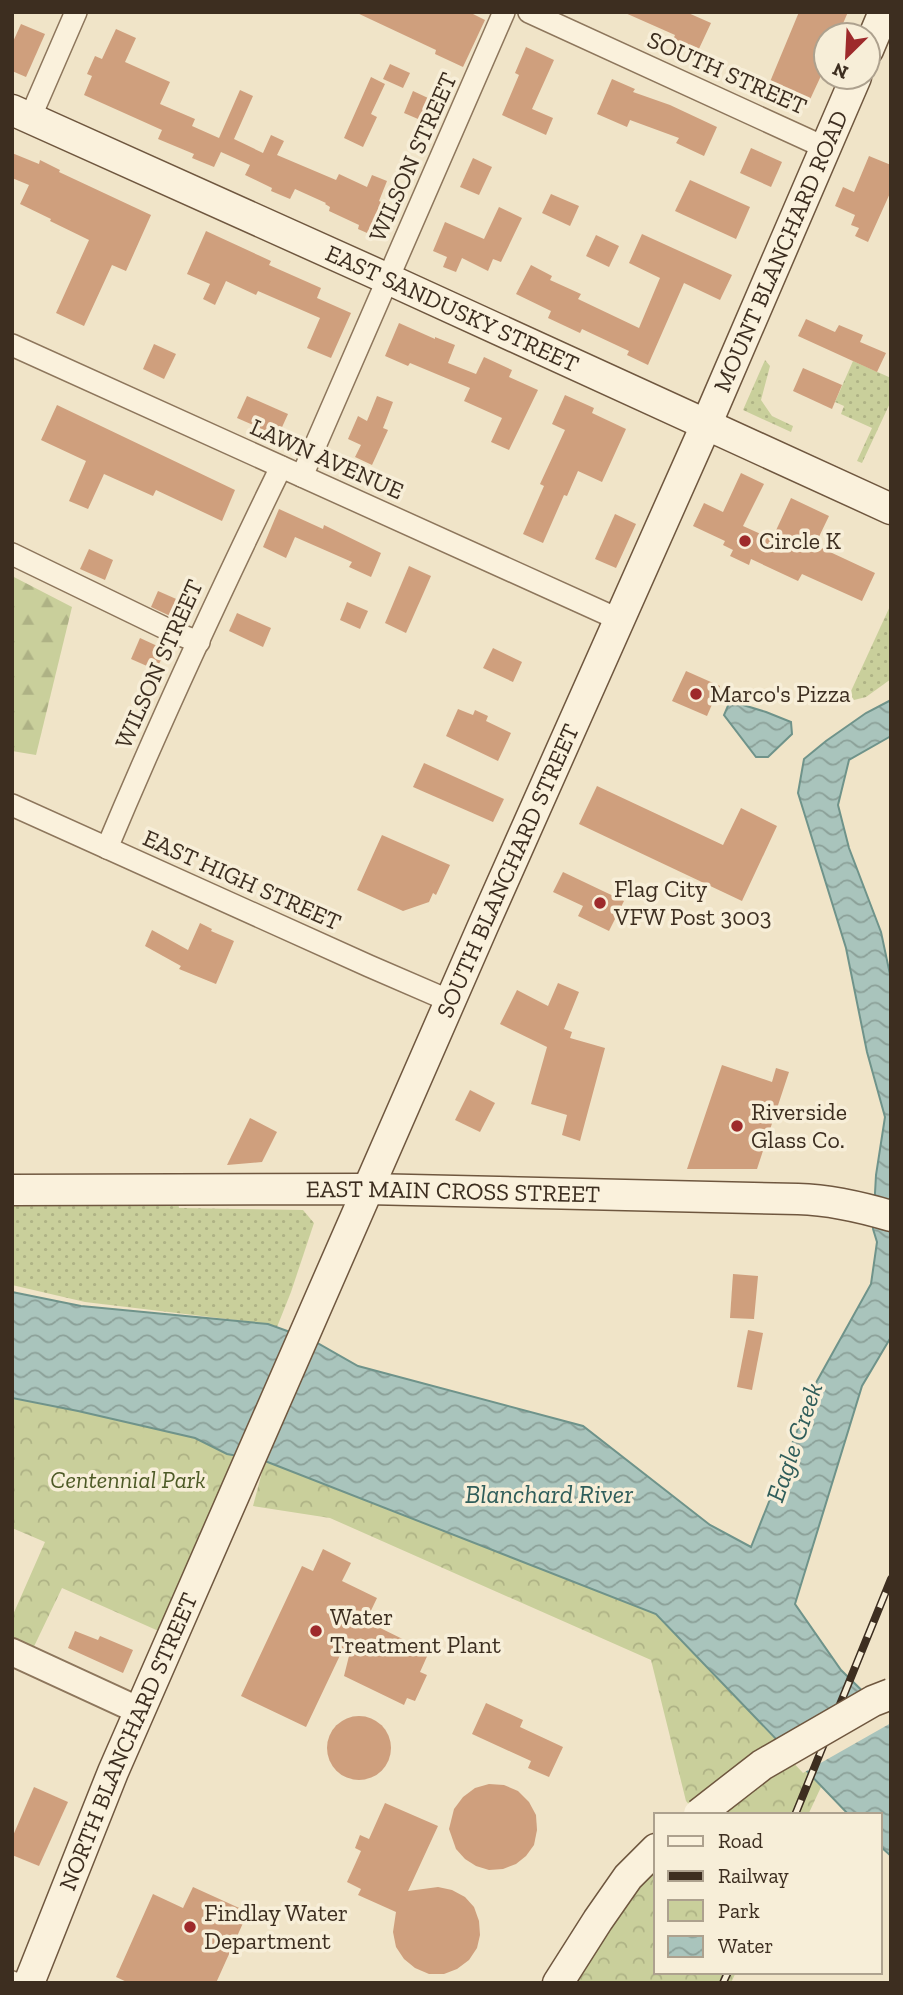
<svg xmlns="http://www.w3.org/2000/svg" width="903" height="1995" font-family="'Zilla Slab',serif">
<defs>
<pattern id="grass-dots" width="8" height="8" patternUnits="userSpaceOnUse" patternTransform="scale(1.75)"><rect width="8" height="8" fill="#c9cf9b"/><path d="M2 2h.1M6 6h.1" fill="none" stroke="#aeb285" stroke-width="1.8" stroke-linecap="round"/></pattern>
<pattern id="forest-firs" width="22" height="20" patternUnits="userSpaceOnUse" patternTransform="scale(1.75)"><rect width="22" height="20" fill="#c9cf9b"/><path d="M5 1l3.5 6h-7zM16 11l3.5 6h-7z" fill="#aeb285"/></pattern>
<pattern id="park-crowns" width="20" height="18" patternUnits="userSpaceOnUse" patternTransform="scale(1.75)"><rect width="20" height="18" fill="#c9cf9b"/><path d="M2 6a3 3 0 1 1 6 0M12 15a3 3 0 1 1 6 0" fill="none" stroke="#aeb285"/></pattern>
<pattern id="water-waves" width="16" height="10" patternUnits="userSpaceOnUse" patternTransform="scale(1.75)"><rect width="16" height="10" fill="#a9c4bc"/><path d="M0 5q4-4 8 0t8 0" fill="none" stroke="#8ba098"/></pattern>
</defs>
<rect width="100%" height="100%" fill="#f0e4c8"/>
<g fill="url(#grass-dots)">
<polygon points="765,360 770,366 761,400 772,416 793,426 791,432 743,410"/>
<polygon points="853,361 891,378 891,401 862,463 857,461 872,428 841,414 844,406 835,402"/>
<polygon points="891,604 891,679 866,697 846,702"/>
<polygon points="12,1200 178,1201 179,1208 303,1210 314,1223 291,1292 277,1327 268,1324 85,1302 12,1285"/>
</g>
<polygon fill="url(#forest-firs)" points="12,576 72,607 36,755 12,751"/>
<g fill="url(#park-crowns)">
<polygon points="12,1345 269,1416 172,1637 62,1588 28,1659 12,1652 12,1617 45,1542 12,1528"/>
<polygon points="265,1461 656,1614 821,1787 808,1815 698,1815 686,1801 651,1660 330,1518 253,1506"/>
<polygon points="656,1849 656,1972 736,1972 731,1983 558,1983"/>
</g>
<g fill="url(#water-waves)" stroke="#6f938a" stroke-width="2">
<polygon points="891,700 891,736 849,760 838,805 849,848 881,932 891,979 891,1337 862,1386 795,1604 841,1670 891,1719 891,1856 880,1846 880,1815 849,1815 656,1614 265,1461 227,1454 195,1438 78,1411 12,1398 12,1292 81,1306 268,1324 312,1340 358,1366 583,1426 710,1525 751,1547 817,1381 871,1284 877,1242 873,1229 876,1175 885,1117 867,1052 846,948 798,793 804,759 826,741 866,713"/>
<polygon points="730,701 766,712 791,722 792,734 768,757 756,757 724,715"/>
</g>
<polygon fill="#f0e4c8" points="866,1690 891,1714 891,1723 803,1773 774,1742 846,1699"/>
<g fill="#cf9f7d">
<polygon points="355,12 469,12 485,20 463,67 435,54 436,50"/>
<polygon points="623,12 686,12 711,23 697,53 672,42 675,35"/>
<polygon points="799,12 848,12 838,35 826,35 826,65 807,106 767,89"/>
<polygon points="21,24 45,34 26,77 12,71 12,44"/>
<polygon points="116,29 136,38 125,62 170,82 160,104 195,119 192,126 219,138 240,90 253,96 234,139 263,153 271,135 284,141 277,155 336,180 339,174 367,187 372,175 387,181 379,201 396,209 383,240 358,229 359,225 329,211 330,207 325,204 326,203 295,189 290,199 271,191 272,188 245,175 250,165 221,152 214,167 192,158 194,154 158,139 162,130 84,95 92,76 87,74 95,56 102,59"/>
<polygon points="526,47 554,60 532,109 553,118 546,135 502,115 519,75 515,73"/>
<polygon points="390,64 410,73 403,88 383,79"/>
<polygon points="371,77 385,84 371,114 377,117 363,147 344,138"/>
<polygon points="612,79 635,89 633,92 670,105 717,127 704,156 676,143 679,138 630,120 627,127 597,114"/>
<polygon points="413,91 441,104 432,125 404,113"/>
<polygon points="751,148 782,162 771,187 740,173"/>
<polygon points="12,153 39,164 40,160 60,170 59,172 151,215 126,271 112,265 84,326 56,313 89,240 50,221 51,219 20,204 29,185 12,178"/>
<polygon points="869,156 891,165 891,191 868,242 855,236 859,228 851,225 855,215 835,206 843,187 854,192"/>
<polygon points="473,158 492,167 479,195 460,187"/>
<polygon points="690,180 750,207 736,239 675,211"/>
<polygon points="551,194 579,206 570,226 542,213"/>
<polygon points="499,207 522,218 501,262 493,259 488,271 462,258 456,272 443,267 447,257 433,251 445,222 484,239"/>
<polygon points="206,231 271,261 269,265 321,288 317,298 351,313 331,358 307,348 320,318 258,291 256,295 226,281 215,305 203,299 210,284 187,274"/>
<polygon points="642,234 732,275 720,300 684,283 648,365 627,355 629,351 582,329 580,333 548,318 551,311 516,294 531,265 552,276 550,280 581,294 578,299 639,328 660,278 629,263"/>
<polygon points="596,235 619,246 609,267 586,256"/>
<polygon points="806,319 835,332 839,325 863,335 860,342 886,353 877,372 798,336"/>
<polygon points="399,323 435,339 435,337 455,345 448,363 476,374 484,357 512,370 509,377 538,390 509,450 491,442 502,418 464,401 470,388 410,363 408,366 385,356"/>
<polygon points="154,344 176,354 164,379 143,369"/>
<polygon points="803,368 842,385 832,409 793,391"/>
<polygon points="565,395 594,408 592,413 626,429 602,482 578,471 567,496 564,495 543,543 523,534 544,486 540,484 565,430 552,424"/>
<polygon points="247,396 288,414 278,436 237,418"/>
<polygon points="377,396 393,402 383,428 388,430 372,465 355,457 361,445 348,439 358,416 367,421"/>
<polygon points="57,405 235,490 222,521 156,490 153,496 104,474 88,509 69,501 86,461 41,440"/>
<polygon points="741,473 764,484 743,526 772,539 791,498 829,516 815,545 875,573 862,601 802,574 798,581 751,559 749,565 730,556 733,550 723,545 725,541 693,526 704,503 723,512"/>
<polygon points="279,509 323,529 324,525 381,553 371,577 349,567 352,562 295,537 286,558 263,547"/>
<polygon points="615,514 636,524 616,568 595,559"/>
<polygon points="89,549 113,560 105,580 80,569"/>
<polygon points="409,566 431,576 406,633 385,623"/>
<polygon points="158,591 190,605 183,622 151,607"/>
<polygon points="347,602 368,611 360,629 340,620"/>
<polygon points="237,613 271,628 263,647 229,631"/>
<polygon points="140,638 166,650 156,670 131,659"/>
<polygon points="493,648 522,662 513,682 483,668"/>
<polygon points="686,671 720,686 707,716 672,701"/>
<polygon points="458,709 473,715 475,710 488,716 486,721 511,733 498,761 446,736"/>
<polygon points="424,763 504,799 493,822 413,787"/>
<polygon points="597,786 723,845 741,808 777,826 742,901 579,824"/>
<polygon points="382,835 450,865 436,895 433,893 429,902 403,911 357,890"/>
<polygon points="563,872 624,901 609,931 578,916 583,906 553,892"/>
<polygon points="200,923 212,929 211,931 234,941 216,984 179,969 181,966 145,946 152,930 188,950"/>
<polygon points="558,983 579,992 564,1029 572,1032 570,1038 605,1048 580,1141 562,1135 567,1115 531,1104 547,1047 500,1024 517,990 548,1006"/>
<polygon points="722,1065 772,1082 776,1068 789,1072 757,1169 687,1169"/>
<polygon points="470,1090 495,1103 480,1132 455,1120"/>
<polygon points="250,1118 277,1132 262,1162 227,1165"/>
<polygon points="733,1274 758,1276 754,1319 730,1318"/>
<polygon points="748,1330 763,1333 752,1390 737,1387"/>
<polygon points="323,1549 351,1563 342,1581 377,1598 366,1621 429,1652 420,1672 427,1675 415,1701 407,1698 404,1705 344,1676 350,1652 343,1649 306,1727 241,1696 302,1566 313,1571"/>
<polygon points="75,1631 98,1640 100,1636 133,1650 123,1673 68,1648"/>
<polygon points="486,1703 523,1720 520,1727 563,1747 549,1777 528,1768 531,1761 472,1734"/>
<circle cx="359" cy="1748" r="32"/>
<polygon points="489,1784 504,1785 518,1791 529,1802 536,1815 537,1830 534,1845 526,1856 516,1864 503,1869 489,1870 476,1866 465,1859 456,1849 449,1829 454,1809 463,1797 475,1788"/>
<polygon points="34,1787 68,1802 39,1866 12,1855 12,1838"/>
<polygon points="385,1803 438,1826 408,1891 438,1887 452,1890 465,1897 474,1907 479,1921 480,1935 477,1948 469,1960 457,1969 444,1974 429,1974 415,1968 404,1959 396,1947 393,1932 396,1912 358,1895 361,1889 347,1882 361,1851 355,1848 360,1835 369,1839"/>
<polygon points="193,1887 248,1912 216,1983 129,1983 116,1977 153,1894 183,1908"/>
</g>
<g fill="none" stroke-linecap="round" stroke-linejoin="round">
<g stroke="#8d765c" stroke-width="24">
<g id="minor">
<polyline points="529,12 826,148"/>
<polyline points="30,118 76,12"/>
<polyline points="12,345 620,620"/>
<polyline points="302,476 504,12"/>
<polyline points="12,554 175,633 199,642"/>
<polyline points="12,805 369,966 450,1001"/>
<path d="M107,848C161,719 220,592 281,467"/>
<polyline points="12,1982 14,1983"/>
</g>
</g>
<g stroke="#8d765c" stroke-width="30">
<polyline id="tertiary" points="12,1652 140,1711"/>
</g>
<g stroke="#6f573f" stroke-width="33">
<g id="secondary">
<polyline points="868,50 884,12"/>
<path id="s1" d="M12,110L388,279L891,509"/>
<path id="s2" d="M12,1190L367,1189L798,1199C830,1200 861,1207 891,1216"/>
<path id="s3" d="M29,1983L113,1772L483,926L706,425L856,77"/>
<polyline points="558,1983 598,1920 628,1877 656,1849"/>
</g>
</g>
<use href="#minor" stroke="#faf1dc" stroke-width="21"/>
<use href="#tertiary" stroke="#faf1dc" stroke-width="26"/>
<use href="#secondary" stroke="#faf1dc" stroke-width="30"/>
<g stroke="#3d2e20" stroke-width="8">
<g id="rail">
<polyline points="795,1815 891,1579"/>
<polyline points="723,1983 728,1972"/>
</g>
</g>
<use href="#rail" stroke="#f7eed8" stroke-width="5" stroke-dasharray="16" stroke-linecap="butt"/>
<g stroke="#6f573f" stroke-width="33" stroke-linecap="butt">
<polyline id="secondary-bridge" points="699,1814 762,1765 873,1701 891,1694"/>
</g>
<use href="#secondary-bridge" stroke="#faf1dc" stroke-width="30"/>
</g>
<g fill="#9e2a2b" stroke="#f7eed8" stroke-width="2.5">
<circle cx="745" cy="541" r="7"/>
<circle cx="696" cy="694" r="7"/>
<circle cx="600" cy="903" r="7"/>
<circle cx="737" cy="1126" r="7"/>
<circle cx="316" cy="1631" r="7"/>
<circle cx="190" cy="1927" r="7"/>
</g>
<g text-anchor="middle" stroke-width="7" stroke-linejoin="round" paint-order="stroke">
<g font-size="24" fill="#3d2e20" stroke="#f7eed8">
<text transform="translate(727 73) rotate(24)" y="8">SOUTH STREET</text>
<text transform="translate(413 157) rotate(-66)" y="8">WILSON STREET</text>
<text dy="8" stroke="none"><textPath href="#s3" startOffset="1888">MOUNT BLANCHARD ROAD</textPath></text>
<text dy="8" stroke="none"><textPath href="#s1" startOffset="483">EAST SANDUSKY STREET</textPath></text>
<text transform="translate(327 459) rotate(24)" y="8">LAWN AVENUE</text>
<text transform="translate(159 664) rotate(-66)" y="8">WILSON STREET</text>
<text dy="8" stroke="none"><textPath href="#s3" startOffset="1211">SOUTH BLANCHARD STREET</textPath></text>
<text transform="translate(242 880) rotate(24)" y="8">EAST HIGH STREET</text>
<text dy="8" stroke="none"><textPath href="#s2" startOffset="441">EAST MAIN CROSS STREET</textPath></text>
<text dy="8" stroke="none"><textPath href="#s3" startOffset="261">NORTH BLANCHARD STREET</textPath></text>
</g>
<g font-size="24" fill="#3d2e20" stroke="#f7eed8" text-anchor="start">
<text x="759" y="549">Circle K</text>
<text x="710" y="702">Marco's Pizza</text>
<text x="614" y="897">Flag City<tspan x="614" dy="28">VFW Post 3003</tspan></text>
<text x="751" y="1120">Riverside<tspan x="751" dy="28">Glass Co.</tspan></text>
<text x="330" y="1625">Water<tspan x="330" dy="28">Treatment Plant</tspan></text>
<text x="204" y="1921">Findlay Water<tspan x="204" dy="28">Department</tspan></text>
</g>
<g font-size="24" font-style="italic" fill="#4d5a26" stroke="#f7eed8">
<text x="128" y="1488">Centennial Park</text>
</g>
<g font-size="26" font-style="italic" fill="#2f5d5a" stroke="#f7eed8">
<text transform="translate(794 1442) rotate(-71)" y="9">Eagle Creek</text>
<text x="549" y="1503">Blanchard River</text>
</g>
</g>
<rect width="903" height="1995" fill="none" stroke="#3d2e20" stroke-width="28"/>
<rect x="654" y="1813" width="228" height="161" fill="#f7eed8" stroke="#ada18e" stroke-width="2"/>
<rect x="668" y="1836" width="35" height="10" fill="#faf1dc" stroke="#ada18e" stroke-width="2"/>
<text x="718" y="1848" font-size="21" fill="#3d2e20">Road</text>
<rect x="668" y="1871" width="35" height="10" fill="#3d2e20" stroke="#ada18e" stroke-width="2"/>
<text x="718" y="1883" font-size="21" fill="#3d2e20">Railway</text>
<rect x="668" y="1900" width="35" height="21" fill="url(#park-crowns)" stroke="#ada18e" stroke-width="2"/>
<text x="718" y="1918" font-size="21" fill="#3d2e20">Park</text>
<rect x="668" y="1936" width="35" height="21" fill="url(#water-waves)" stroke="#ada18e" stroke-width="2"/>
<text x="718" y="1953" font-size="21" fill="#3d2e20">Water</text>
<g transform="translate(847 56) rotate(204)"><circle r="33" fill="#f7eed8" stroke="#ada18e" stroke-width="2"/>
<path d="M0-5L12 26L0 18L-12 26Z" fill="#9e2a2b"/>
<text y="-10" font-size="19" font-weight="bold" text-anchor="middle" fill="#3d2e20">N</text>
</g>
</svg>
